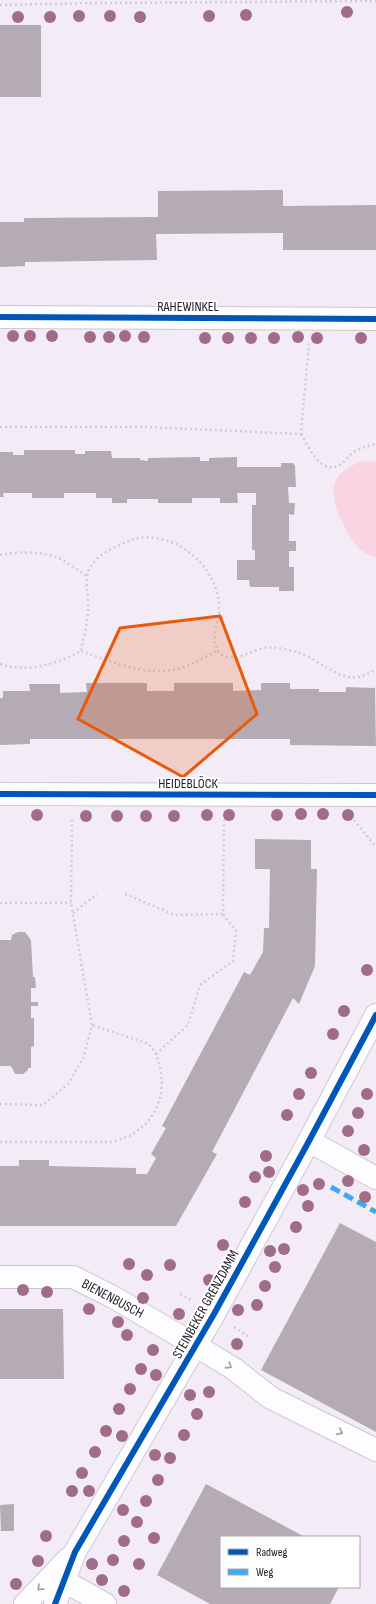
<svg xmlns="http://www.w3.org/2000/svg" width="376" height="1604" font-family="'Sofia Sans Condensed',sans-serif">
<rect width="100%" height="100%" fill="#f3ecf7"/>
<path fill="#f9d5e3" d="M363,461L376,462V557C358,553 351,539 343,524C328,494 328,473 363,461Z"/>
<g fill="#b4abb4">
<rect x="0" y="25" width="41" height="72"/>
<polygon points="283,190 283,206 376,205 376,250 283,250 283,233 156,234 157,260 25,262 25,266 0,267 0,222 24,222 24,218 158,217 158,191"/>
<polygon points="24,450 75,450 75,454 85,454 85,451 111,451 112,458 140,458 140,460 148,461 148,458 200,457 200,461 209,461 209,458 237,457 237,467 281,467 281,463 293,463 295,466 296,487 288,487 289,503 295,503 294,515 289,514 289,541 296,541 296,551 289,551 289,567 294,567 294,591 279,591 279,587 250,587 249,580 237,580 237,560 255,560 255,550 252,550 252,505 256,505 256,493 237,493 238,503 220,503 220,498 192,498 192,503 158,503 158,499 127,499 127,503 112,503 112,498 96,498 96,493 64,493 64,498 32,498 32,493 3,493 4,497 0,497 0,452 13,452 13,455 24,455"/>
<polygon points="86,683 147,683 147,691 174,691 174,683 233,683 233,691 261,690 261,683 290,683 290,689 319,689 319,692 346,692 346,687 375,688 376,746 290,745 290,739 30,739 30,744 0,745 0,698 3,698 3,691 30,691 29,684 60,684 60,693 87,692"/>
<polygon points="255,839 311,840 311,869 317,869 315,966 299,1004 293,998 212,1152 217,1154 176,1226 0,1226 0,1166 19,1166 19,1160 49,1160 49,1166 136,1168 136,1174 147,1174 156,1158 151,1154 166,1128 162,1126 244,972 250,975 263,952 264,928 269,928 270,869 255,869"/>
<polygon points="18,932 25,932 31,940 33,977 35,977 36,988 31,988 31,1002 38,1002 38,1006 31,1006 31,1018 34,1018 34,1046 31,1047 31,1068 28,1068 28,1070 23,1074 15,1074 11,1066 0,1066 0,940 11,940 12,935"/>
<polygon points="340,1223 376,1242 376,1432 261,1370"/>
<polygon points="0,1309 63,1309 64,1379 0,1379"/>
<polygon points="206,1484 305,1537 221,1537 221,1587 339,1587 330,1604 210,1604 157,1575"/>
<polygon points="14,1504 14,1531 1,1531 0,1505"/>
</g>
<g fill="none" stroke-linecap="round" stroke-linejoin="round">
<g stroke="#cec7d2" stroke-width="24">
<g id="minor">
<polyline points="0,317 376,319"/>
<polyline points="0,794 376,795"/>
<polyline points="309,1141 376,1178"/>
<polyline points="0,1277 73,1277 113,1297 195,1345 234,1369 271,1398 376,1450"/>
<polyline points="64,1581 105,1604"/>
<polyline points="25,1604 68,1559"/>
<polyline points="55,1604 75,1552 214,1314 309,1141 376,1015"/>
</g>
</g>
<g stroke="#d0cdd2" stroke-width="2.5" stroke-dasharray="2 3" stroke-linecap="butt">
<polyline points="0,5 98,3 376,1"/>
<polyline points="0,427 145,427 301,434 309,343"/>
<path d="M301,434C308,446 322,478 341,464C344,462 347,458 350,455C356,449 367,446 376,444"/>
<path d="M0,555C20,551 42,551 61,559C70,564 79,571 87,576"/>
<path d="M81,651C114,662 149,679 184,667C195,663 207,656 218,650"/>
<path d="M0,664C27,673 57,664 81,651C83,639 87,626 88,613C89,601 86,588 87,577C90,556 115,547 131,540C145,535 163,538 176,544C201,556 222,585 219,614C217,626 210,642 219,652C232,665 249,651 264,648C272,647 281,648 288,650C298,652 307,655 316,661C338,674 352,686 376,669"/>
<polyline points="354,820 376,847"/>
<polyline points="125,894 175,915 223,914"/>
<polyline points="0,903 71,903"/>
<polyline points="73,913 97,894"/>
<polyline points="156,1054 188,1025 200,985 233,961 236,931 223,914 224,820"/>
<polyline points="0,1104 43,1105 69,1083 84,1056 92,1025 71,903 72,819"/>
<polyline points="0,1142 112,1142 130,1136 145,1125 154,1113 160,1099 162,1083 160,1066 156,1054 149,1044 92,1025"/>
<polyline points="180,1294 193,1301"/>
<polyline points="234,1327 251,1338"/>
</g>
<use href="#minor" stroke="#fdfcfe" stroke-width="22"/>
<polyline stroke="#3fa9f5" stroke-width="5" stroke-dasharray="10 5" stroke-linecap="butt" points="331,1187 376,1212"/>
<g stroke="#fff" stroke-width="8">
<g id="cycleway">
<polyline points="0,317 376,319"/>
<polyline points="0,794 376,795"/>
<polyline points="55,1604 75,1552 214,1314 309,1141 376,1015"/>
</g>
</g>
<use href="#cycleway" stroke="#0057b8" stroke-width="6"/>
</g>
<g fill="#a16c89">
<circle cx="347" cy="12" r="6"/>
<circle cx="246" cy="15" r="6"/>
<circle cx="79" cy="16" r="6"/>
<circle cx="110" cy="16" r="6"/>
<circle cx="209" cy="16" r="6"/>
<circle cx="18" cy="17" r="6"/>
<circle cx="50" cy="17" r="6"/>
<circle cx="140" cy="17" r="6"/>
<circle cx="13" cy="336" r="6"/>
<circle cx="30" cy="336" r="6"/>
<circle cx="52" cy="336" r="6"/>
<circle cx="125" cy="336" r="6"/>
<circle cx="90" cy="337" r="6"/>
<circle cx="109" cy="337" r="6"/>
<circle cx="144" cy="337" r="6"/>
<circle cx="298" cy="337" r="6"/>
<circle cx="205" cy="338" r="6"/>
<circle cx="228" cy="338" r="6"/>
<circle cx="251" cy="338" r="6"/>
<circle cx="274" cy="338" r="6"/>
<circle cx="317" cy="338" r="6"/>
<circle cx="361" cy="338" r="6"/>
<circle cx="301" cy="814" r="6"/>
<circle cx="323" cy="814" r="6"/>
<circle cx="37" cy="815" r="6"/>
<circle cx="207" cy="815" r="6"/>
<circle cx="229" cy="815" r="6"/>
<circle cx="277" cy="815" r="6"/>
<circle cx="348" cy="815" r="6"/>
<circle cx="86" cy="816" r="6"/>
<circle cx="117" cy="816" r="6"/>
<circle cx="146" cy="816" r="6"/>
<circle cx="174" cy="816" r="6"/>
<circle cx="367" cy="970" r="6"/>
<circle cx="344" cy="1011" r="6"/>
<circle cx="333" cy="1034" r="6"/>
<circle cx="311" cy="1073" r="6"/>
<circle cx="299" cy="1094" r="6"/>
<circle cx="367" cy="1094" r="6"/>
<circle cx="358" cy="1113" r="6"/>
<circle cx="287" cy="1115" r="6"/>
<circle cx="348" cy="1131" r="6"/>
<circle cx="364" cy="1150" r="6"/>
<circle cx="266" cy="1156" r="6"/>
<circle cx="269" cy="1172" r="6"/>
<circle cx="255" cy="1177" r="6"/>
<circle cx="348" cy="1181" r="6"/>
<circle cx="319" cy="1184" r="6"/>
<circle cx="303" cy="1190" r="6"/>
<circle cx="365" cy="1197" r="6"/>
<circle cx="245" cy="1202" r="6"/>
<circle cx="308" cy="1206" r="6"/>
<circle cx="296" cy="1227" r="6"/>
<circle cx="223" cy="1245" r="6"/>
<circle cx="284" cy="1249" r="6"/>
<circle cx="270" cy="1251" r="6"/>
<circle cx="129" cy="1264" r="6"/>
<circle cx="170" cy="1265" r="6"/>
<circle cx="275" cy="1267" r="6"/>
<circle cx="147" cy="1275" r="6"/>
<circle cx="209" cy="1280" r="6"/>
<circle cx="265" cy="1286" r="6"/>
<circle cx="23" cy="1290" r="6"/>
<circle cx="47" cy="1292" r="6"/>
<circle cx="143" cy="1298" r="6"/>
<circle cx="257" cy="1305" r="6"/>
<circle cx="89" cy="1309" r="6"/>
<circle cx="238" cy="1310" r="6"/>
<circle cx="179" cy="1314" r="6"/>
<circle cx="118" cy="1322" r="6"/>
<circle cx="127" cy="1335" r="6"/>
<circle cx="237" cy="1344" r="6"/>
<circle cx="153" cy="1350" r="6"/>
<circle cx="141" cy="1369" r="6"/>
<circle cx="156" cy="1375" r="6"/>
<circle cx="130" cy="1389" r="6"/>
<circle cx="209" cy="1392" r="6"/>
<circle cx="190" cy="1395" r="6"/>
<circle cx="119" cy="1409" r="6"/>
<circle cx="197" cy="1414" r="6"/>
<circle cx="106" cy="1431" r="6"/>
<circle cx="184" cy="1435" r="6"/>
<circle cx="122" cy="1436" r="6"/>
<circle cx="95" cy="1452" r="6"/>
<circle cx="155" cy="1455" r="6"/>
<circle cx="170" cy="1458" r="6"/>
<circle cx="82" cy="1473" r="6"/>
<circle cx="158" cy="1480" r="6"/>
<circle cx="72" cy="1491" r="6"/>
<circle cx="89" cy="1491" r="6"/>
<circle cx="146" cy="1501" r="6"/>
<circle cx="123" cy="1510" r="6"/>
<circle cx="137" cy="1522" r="6"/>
<circle cx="46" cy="1536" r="6"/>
<circle cx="154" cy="1538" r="6"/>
<circle cx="124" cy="1541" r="6"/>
<circle cx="113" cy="1560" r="6"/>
<circle cx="38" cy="1561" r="6"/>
<circle cx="92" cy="1564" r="6"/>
<circle cx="139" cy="1564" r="6"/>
<circle cx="102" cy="1580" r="6"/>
<circle cx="16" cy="1584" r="6"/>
<circle cx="124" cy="1591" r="6"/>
</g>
<defs><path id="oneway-chevron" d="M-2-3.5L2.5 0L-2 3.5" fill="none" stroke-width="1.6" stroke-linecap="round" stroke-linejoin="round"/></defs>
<g stroke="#9d99a0">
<use href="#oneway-chevron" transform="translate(229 1366) rotate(32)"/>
<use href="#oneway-chevron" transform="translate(340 1432) rotate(26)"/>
<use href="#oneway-chevron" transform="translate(40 1588) rotate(134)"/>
</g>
<path fill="#e8590c" fill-opacity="0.2" stroke="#e8590c" stroke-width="3" stroke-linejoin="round" d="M220,616L257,714L183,777L78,719L120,628Z"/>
<g text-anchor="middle" stroke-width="4" stroke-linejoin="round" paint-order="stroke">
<g font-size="14" fill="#27202c" stroke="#fff">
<text x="188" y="311">RAHEWINKEL</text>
<text x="188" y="788">HEIDEBLÖCK</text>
<text transform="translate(113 1298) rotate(28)" y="5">BIENENBUSCH</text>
<text transform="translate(205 1304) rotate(-61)" y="5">STEINBEKER GRENZDAMM</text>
</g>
</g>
<rect x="220" y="1536" width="140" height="52" fill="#ffffff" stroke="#a9a6ab"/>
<rect x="228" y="1549" width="20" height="6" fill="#0057b8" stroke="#a9a6ab"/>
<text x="256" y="1556" font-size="12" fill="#27202c">Radweg</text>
<rect x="228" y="1569" width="20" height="6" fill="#3fa9f5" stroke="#a9a6ab"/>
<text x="256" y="1576" font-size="12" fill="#27202c">Weg</text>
</svg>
